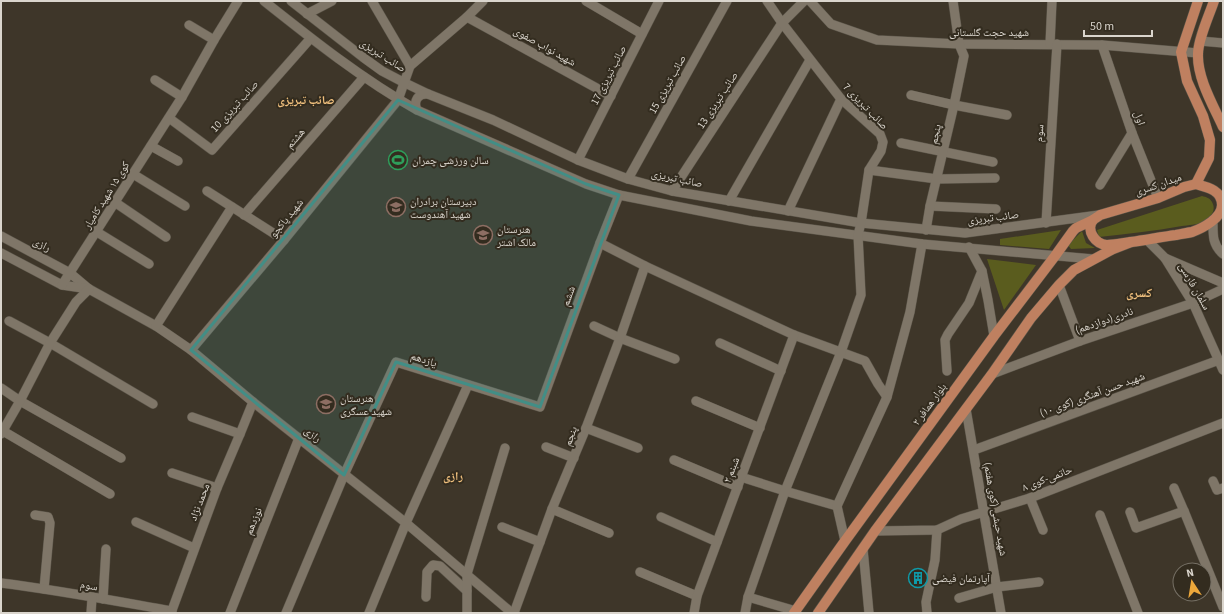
<svg xmlns="http://www.w3.org/2000/svg" width="1224" height="614" font-family="'Source Sans 3','Noto Naskh Arabic',sans-serif">
<rect width="100%" height="100%" fill="#3e3629"/>
<g fill="#5a5c1e">
<path d="M1202,196C1206,197 1210,198 1212,202C1217,211 1210,218 1203,222C1197,225 1188,225 1182,226C1154,231 1126,234 1099,237L1097,230Z"/>
<polygon points="1061,230 1049,249 1000,245 1000,239"/>
<polygon points="1082,231 1086,243 1095,248 1071,249 1068,245"/>
<polygon points="987,259 1036,265 1004,310"/>
</g>
<g fill="none" stroke-linecap="round" stroke-linejoin="round">
<g stroke="#5b5549" stroke-width="10">
<g id="minor">
<path d="M264,1C313,40 362,79 417,110L586,184L619,195L751,221L922,244L1093,259"/>
<polyline points="291,1 364,58 382,71 403,82 428,94 493,120 578,160 628,179 672,191 861,223 965,233 1099,215"/>
<polyline points="372,1 410,66"/>
<polyline points="586,1 642,34"/>
<polyline points="810,1 831,24 877,40 959,44 1102,45 1198,53"/>
<polyline points="307,14 332,1"/>
<polyline points="467,17 611,96"/>
<polyline points="189,25 214,40"/>
<polyline points="1200,41 1223,43"/>
<polyline points="1050,44 1052,1"/>
<polyline points="1102,45 1132,133 1158,198"/>
<polyline points="155,80 182,97"/>
<polyline points="911,95 954,105 1007,115"/>
<path d="M417,110C413,101 418,93 428,94"/>
<polyline points="169,118 212,150 310,39"/>
<polyline points="901,143 993,162"/>
<polyline points="151,146 178,161"/>
<polyline points="578,160 659,1"/>
<polyline points="869,170 937,179 995,178"/>
<polyline points="133,174 185,206"/>
<polyline points="628,179 727,1"/>
<polyline points="1100,185 1132,133"/>
<polyline points="207,191 284,240"/>
<polyline points="672,191 782,23 804,1"/>
<polyline points="729,201 810,60"/>
<polyline points="116,203 166,237"/>
<polyline points="930,206 996,209"/>
<polyline points="788,211 841,99"/>
<polyline points="244,215 364,77"/>
<path d="M1213,220C1213,235 1212,244 1223,254"/>
<polyline points="1046,223 1057,44"/>
<polyline points="926,230 930,206 954,105 964,56 959,44 953,1"/>
<polyline points="97,232 149,264"/>
<polyline points="1,236 70,273 89,289 156,326 191,350 253,402 406,523 512,613"/>
<polyline points="1147,240 1165,258 1223,283"/>
<polyline points="600,243 645,266 794,335 865,361 878,384 887,397"/>
<polyline points="969,247 982,271 988,300 994,336"/>
<polyline points="1,253 62,285 89,289"/>
<polyline points="1165,258 1193,303 1223,370"/>
<polyline points="62,285 182,97 214,40 238,1"/>
<polyline points="1059,285 1080,341"/>
<polyline points="9,321 50,343 153,404"/>
<polyline points="156,326 232,207"/>
<polyline points="594,326 620,338 675,359"/>
<polyline points="720,343 781,371"/>
<polyline points="191,350 284,240 398,100 410,66 467,17 483,1"/>
<polyline points="947,371 945,340 948,334 969,303 982,271"/>
<polyline points="992,374 1080,341 1193,303 1223,289"/>
<polyline points="1,388 20,401 121,458"/>
<polyline points="696,401 760,428"/>
<polyline points="966,409 1001,613"/>
<polyline points="192,417 240,434"/>
<polyline points="586,428 638,448"/>
<polyline points="3,431 110,494"/>
<polyline points="1,434 20,401 50,343 76,302 89,289"/>
<polyline points="546,447 574,458"/>
<polyline points="974,450 1219,360"/>
<polyline points="674,460 738,487"/>
<polyline points="172,473 217,488"/>
<polyline points="741,477 785,491 837,506"/>
<polyline points="1213,481 1217,490 1223,488"/>
<polyline points="1174,488 1184,511"/>
<polyline points="1030,498 1043,530"/>
<polyline points="552,509 609,533"/>
<polyline points="1130,512 1136,528 1184,511 1223,607"/>
<polyline points="35,515 48,517 50,523 44,589"/>
<polyline points="1100,515 1138,613"/>
<polyline points="661,517 717,542"/>
<polyline points="136,522 194,548"/>
<polyline points="502,527 540,542"/>
<polyline points="875,531 937,530 961,519 1030,498 1223,423"/>
<polyline points="845,541 837,506 887,397 910,312 922,244"/>
<polyline points="863,549 869,613"/>
<polyline points="640,572 697,596"/>
<path d="M1,583C58,590 115,601 172,611"/>
<polyline points="426,597 427,572 433,565 440,566 467,591"/>
<polyline points="748,597 796,611"/>
<polyline points="959,598 997,587 1039,582"/>
<polyline points="103,599 106,549"/>
<polyline points="91,613 92,598"/>
<polyline points="171,613 217,488 240,434 253,402"/>
<polyline points="230,613 299,438"/>
<polyline points="286,613 344,475 396,362 540,407 600,243 619,195"/>
<polyline points="369,613 406,523 468,385"/>
<polyline points="467,613 467,574 505,448"/>
<polyline points="514,613 552,509 586,428 620,338 645,266"/>
<polyline points="694,613 697,596 794,335"/>
<polyline points="745,613 748,597 785,491 841,352 861,295 858,235 861,223 869,170 881,151 883,142 880,134 841,99 782,23 767,1"/>
<polyline points="927,613 926,602 935,560 937,530"/>
</g>
</g>
<g stroke="#5b5549" stroke-width="11">
<g id="major">
<path d="M1214,1C1209,16 1198,39 1198,54C1197,78 1213,105 1223,127"/>
<path d="M1196,184C1207,187 1222,190 1222,205C1222,218 1203,228 1192,232C1187,233 1181,234 1176,235C1161,237 1146,240 1131,242C1123,243 1114,245 1107,245C1096,245 1085,230 1093,220C1095,218 1098,217 1100,215L1158,198L1184,187Z"/>
<polyline points="1196,184 1209,158 1210,140 1203,116 1187,81 1181,52 1198,1"/>
<polyline points="794,613 845,541 994,336 1055,256 1073,231 1076,228 1093,220"/>
<polyline points="818,613 875,531 992,374 1031,318 1059,285 1074,270 1113,249 1131,242"/>
</g>
</g>
<use href="#minor" stroke="#7f7668" stroke-width="9"/>
<use href="#major" stroke="#bf8060" stroke-width="10"/>
</g>
<path fill="#428e86" fill-opacity="0.2" stroke="#428e86" stroke-width="3" stroke-linejoin="round" d="M398,100L586,184L619,195L540,407L396,362L344,475L191,350Z"/>
<defs>
<g id="stadium-ring" transform="scale(1)"><circle r="9.5" fill="#332c1f" stroke="#2e9e5b" stroke-width="1.5"/><path d="M0-5a6.5 5 0 1 0 0 10a6.5 5 0 1 0 0-10ZM-3.5-1.8h7v3.6h-7Z" fill="#2e9e5b"/></g>
<g id="school-ring" transform="scale(1)"><circle r="9.5" fill="#332c1f" stroke="#8d6e63" stroke-width="1.5"/><path d="M0-5L7-2L0 1L-7-2ZM-4 1L0 2.5L4 1V4Q0 6-4 4Z" fill="#8d6e63"/></g>
<g id="building-ring" transform="scale(1)"><circle r="9.5" fill="#332c1f" stroke="#0f9aa8" stroke-width="1.5"/><path d="M-4-6H4V6H1V3H-1V6H-4ZM-2.5-4.3h1.7v1.8h-1.7ZM.8-4.3h1.7v1.8H.8ZM-2.5-1h1.7V.8h-1.7ZM.8-1h1.7V.8H.8Z" fill="#0f9aa8"/></g>
</defs>
<g fill-rule="evenodd">
<use href="#stadium-ring" x="398" y="160"/>
<use href="#school-ring" x="396" y="207"/>
<use href="#school-ring" x="483" y="235"/>
<use href="#school-ring" x="326" y="404"/>
<use href="#building-ring" x="918" y="578"/>
</g>
<g text-anchor="middle" stroke-width="4" stroke-linejoin="round" paint-order="stroke">
<g font-size="11" fill="#dad5cd" stroke="#332c1f">
<text x="989" y="36">شهید حجت گلستانی</text>
<text transform="translate(545 46) rotate(29)" y="4">شهید نواب صفوی</text>
<text transform="translate(383 55) rotate(33)" y="4">صائب تبریزی</text>
<text transform="translate(608 75) rotate(-63)" y="4">صائب تبریزی 17</text>
<text transform="translate(667 84) rotate(-61)" y="4">صائب تبریزی 15</text>
<text transform="translate(717 100) rotate(-57)" y="4">صائب تبریزی 13</text>
<text transform="translate(234 106) rotate(-48)" y="4">صائب تبریزی 10</text>
<text transform="translate(866 106) rotate(46)" y="4">صائب تبریزی 7</text>
<text transform="translate(1140 118) rotate(71)" y="4">اول</text>
<text transform="translate(1039 133) rotate(-86)" y="4">سوم</text>
<text transform="translate(935 134) rotate(-77)" y="4">پنجم</text>
<text transform="translate(295 138) rotate(-49)" y="4">هشتم</text>
<text transform="translate(677 178) rotate(12)" y="4">صائب تبریزی</text>
<text transform="translate(1158 184) rotate(-19)" y="4">میدان کسری</text>
<text transform="translate(106 195) rotate(-58)" y="4">کوی ۱۵ شهید کامیار</text>
<text transform="translate(993 217) rotate(-7)" y="4">صائب تبریزی</text>
<text transform="translate(286 218) rotate(-51)" y="4">شهید پاکجو</text>
<text transform="translate(42 244) rotate(27)" y="4">رازی</text>
<text transform="translate(1195 286) rotate(60)" y="4">سلمان فارسی</text>
<text transform="translate(568 296) rotate(-70)" y="4">ششم</text>
<text transform="translate(1104 320) rotate(-19)" y="4">نادری(دوازدهم)</text>
<text transform="translate(424 359) rotate(18)" y="4">یازدهم</text>
<text transform="translate(1092 394) rotate(-20)" y="4">شهید حسن آهنگری (کوی ۱۰)</text>
<text transform="translate(929 404) rotate(-54)" y="4">بلوار همافر ۲</text>
<text transform="translate(313 434) rotate(39)" y="4">رازی</text>
<text transform="translate(570 436) rotate(-69)" y="4">پنجم</text>
<text transform="translate(731 470) rotate(-69)" y="4">شبنم ۲</text>
<text transform="translate(1047 478) rotate(-21)" y="4">حاتمی-کوی ۸</text>
<text transform="translate(199 502) rotate(-69)" y="4">محمد نژاد</text>
<text transform="translate(996 509) rotate(80)" y="4">شهید حبشی (کوی هفتم)</text>
<text transform="translate(253 521) rotate(-68)" y="4">نوزدهم</text>
<text transform="translate(89 585) rotate(10)" y="4">سوم</text>
</g>
<g font-size="11" fill="#dad5cd" stroke="#332c1f" text-anchor="start">
<text x="412" y="164">سالن ورزشی چمران</text>
<text x="410" y="205">دبیرستان برادران<tspan x="410" dy="13">شهید آهندوست</tspan></text>
<text x="497" y="233">هنرستان<tspan x="497" dy="13">مالک اشتر</tspan></text>
<text x="340" y="402">هنرستان<tspan x="340" dy="13">شهید عسگری</tspan></text>
<text x="932" y="582">آپارتمان فیضی</text>
</g>
<g font-size="12" font-weight="bold" fill="#efbf7d" stroke="#332c1f">
<text x="306" y="104">صائب تبریزی</text>
<text x="1139" y="297">کسری</text>
<text x="453" y="480">رازی</text>
</g>
</g>
<rect width="1224" height="614" fill="none" stroke="#dad5cd" stroke-width="4"/>
<g transform="translate(1192 582) rotate(348)"><circle r="19" fill="#332c1f" stroke="#767065"/>
<path d="M0-3L7 15L0 10L-7 15Z" fill="#eda83b"/>
<text y="-6" font-size="11" font-weight="bold" text-anchor="middle" fill="#dad5cd">N</text>
</g>
<path d="M1084 30v6h68v-6" fill="none" stroke="#dad5cd" stroke-width="2"/>
<text x="1090" y="30" font-size="12" fill="#dad5cd" stroke="#332c1f" stroke-width="3" paint-order="stroke">50 m</text>
</svg>
